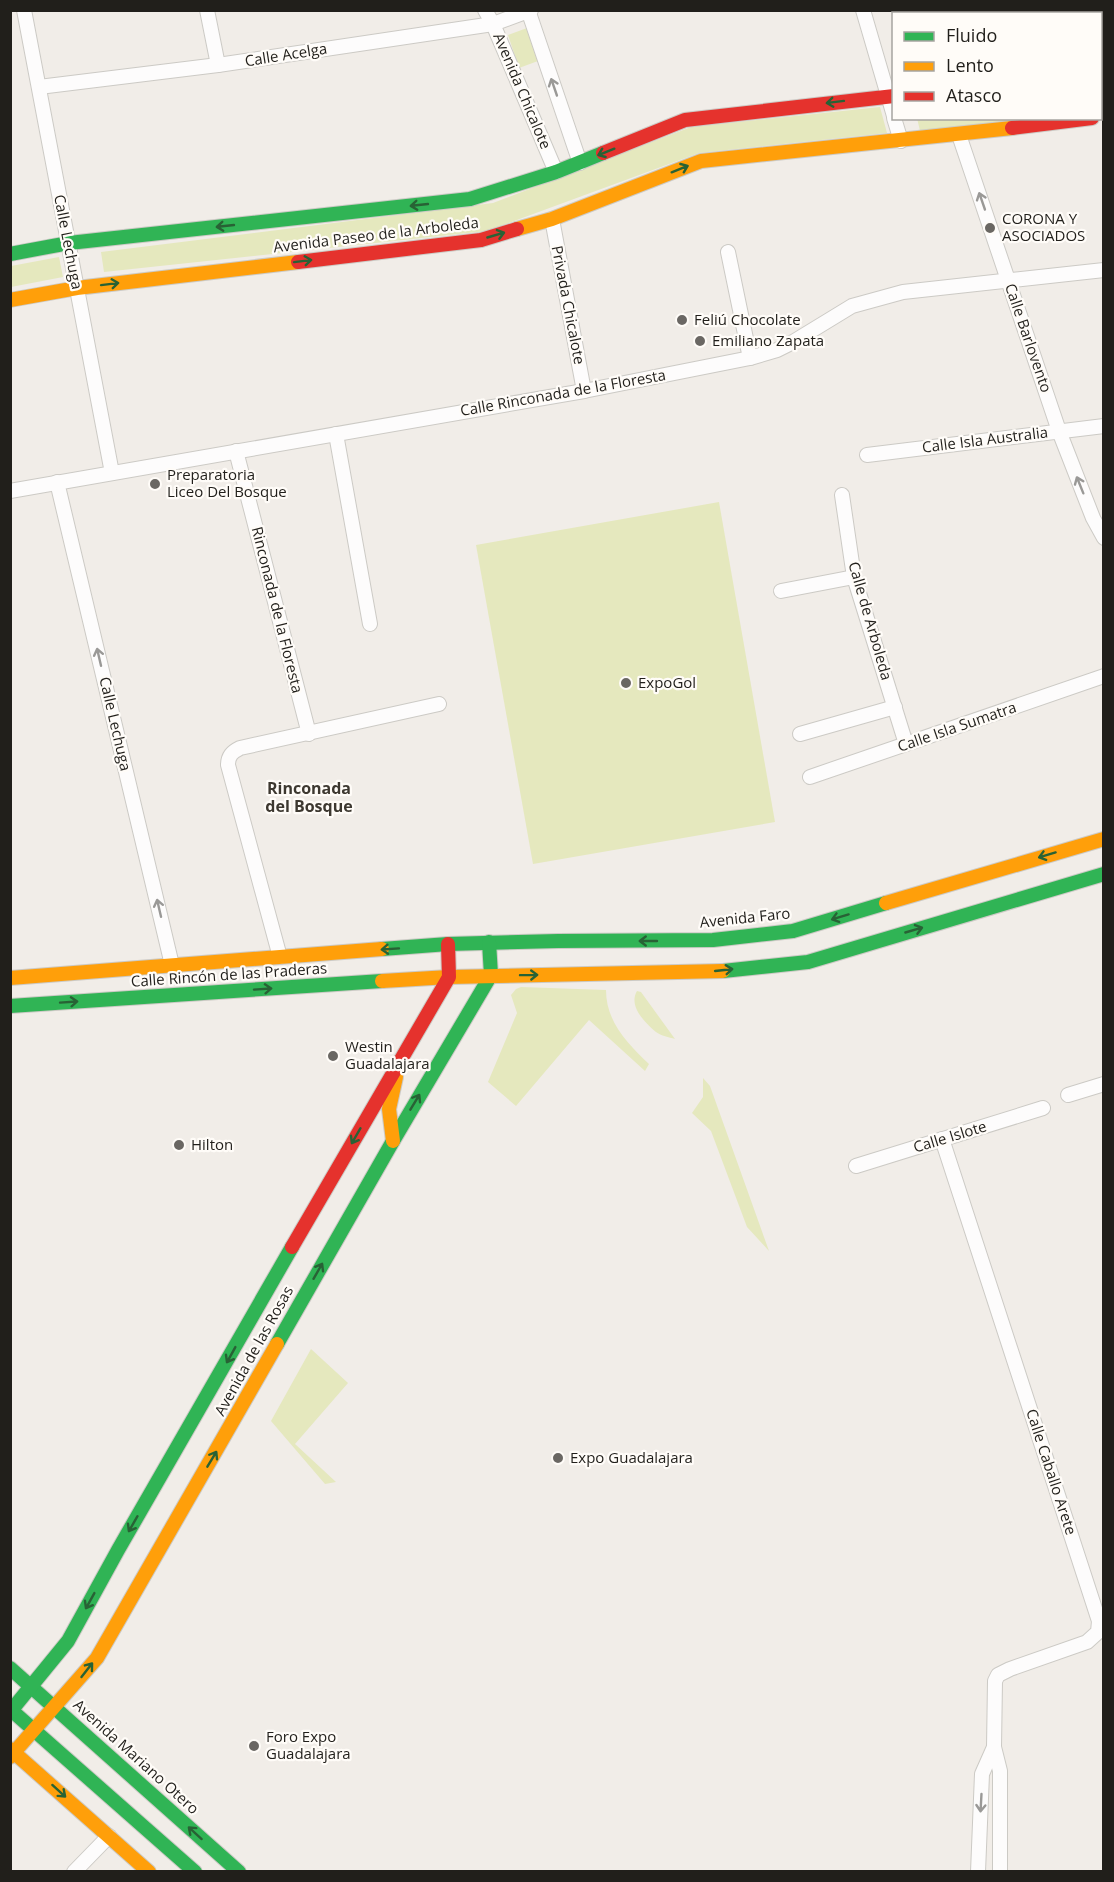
<svg xmlns="http://www.w3.org/2000/svg" width="1114" height="1882" font-family="'Open Sans',sans-serif">
<rect width="100%" height="100%" fill="#f1ede8"/>
<g fill="#e5e8be">
<polygon points="527,28 538,61 519,68 508,35"/>
<polygon points="880,107 887,133 699,153 487,231 104,272 101,252 493,203 691,127"/>
<polygon points="917,118 1030,119 920,131"/>
<polygon points="59,257 63,277 11,287 11,266"/>
<polygon points="719,502 775,822 533,864 476,545"/>
<path d="M521,987L606,990C606,1022 628,1044 649,1064L645,1071L589,1020L516,1106L488,1082L517,1013L511,995L516,989Z"/>
<path d="M637,991L641,992L675,1039C669,1037 661,1036 656,1032C645,1023 628,1006 637,991Z"/>
<polygon points="703,1078 710,1086 769,1251 747,1227 711,1131 692,1113 703,1097"/>
<polygon points="311,1349 348,1383 295,1444 336,1482 325,1484 271,1421"/>
</g>
<g fill="none" stroke-linecap="round" stroke-linejoin="round">
<g stroke="#cccac5" stroke-width="16">
<g id="street">
<polyline points="24,10 112,473"/>
<polyline points="207,10 218,65"/>
<polyline points="485,10 493,24 556,172"/>
<polyline points="528,10 580,163"/>
<polyline points="863,10 894,116"/>
<polyline points="39,87 218,65 493,24 531,10"/>
<polyline points="894,118 901,141"/>
<polyline points="959,135 1059,431 1093,518 1104,538"/>
<polyline points="552,219 584,391"/>
<polyline points="728,252 750,358"/>
<polyline points="336,434 370,624"/>
<polyline points="236,451 309,734"/>
<polyline points="867,455 1104,426"/>
<polyline points="57,482 172,965"/>
<polyline points="10,491 584,391 750,358 777,350 793,342 852,306 903,292 1104,270"/>
<polyline points="842,495 854,577 906,744"/>
<polyline points="781,591 854,577"/>
<polyline points="800,734 895,707"/>
<polyline points="810,777 1104,676"/>
<path d="M280,957L228,765C228,756 232,752 240,748L439,704"/>
<polyline points="1068,1095 1104,1084"/>
<polyline points="942,1139 1099,1621 1098,1632 1087,1642 1010,1669 998,1675 995,1681 994,1747 1000,1771 1000,1872"/>
<polyline points="856,1166 1043,1108"/>
<polyline points="74,1872 109,1836"/>
<polyline points="978,1872 982,1774 994,1747"/>
</g>
</g>
<g stroke="#cccac5" stroke-width="16">
<g id="fast">
<polyline points="10,254 69,243 470,199 556,172 603,153"/>
<polyline points="382,949 448,944 558,941 713,940 793,931 886,903"/>
<polyline points="723,971 808,962 1104,874"/>
<polyline points="10,1006 382,981"/>
<polyline points="277,1344 393,1141 491,975 489,942"/>
<polyline points="10,1668 239,1872"/>
<polyline points="10,1709 195,1872"/>
<polyline points="10,1712 68,1641 118,1550 292,1247"/>
</g>
</g>
<g stroke="#cccac5" stroke-width="16">
<g id="slow">
<polyline points="1100,72 1104,72"/>
<polyline points="517,229 552,219 701,161 1012,128"/>
<polyline points="10,300 77,288 298,262"/>
<polyline points="886,903 1104,839"/>
<polyline points="10,978 382,949"/>
<polyline points="382,981 449,977 723,971"/>
<polyline points="393,1141 389,1109 396,1077"/>
<polyline points="10,1749 149,1872"/>
<polyline points="10,1757 97,1658 277,1344"/>
</g>
</g>
<g stroke="#cccac5" stroke-width="16">
<g id="jam">
<polyline points="1012,128 1092,118"/>
<polyline points="603,153 685,120 894,96"/>
<polyline points="298,262 481,240 517,229"/>
<polyline points="292,1247 449,977 448,944"/>
</g>
</g>
<use href="#street" stroke="#fdfcfc" stroke-width="14"/>
<use href="#fast" stroke="#30b455" stroke-width="14"/>
<use href="#slow" stroke="#ff9f0a" stroke-width="14"/>
<use href="#jam" stroke="#e5322d" stroke-width="14"/>
</g>
<defs><path id="oneway-shaft" d="M-6 0H5M1.5-3L5.5 0L1.5 3" fill="none" stroke-width="1.6" stroke-linecap="round" stroke-linejoin="round" transform="scale(1.5)"/></defs>
<g stroke="#9a9997">
<use href="#oneway-shaft" transform="translate(554 87) rotate(-109)"/>
<use href="#oneway-shaft" transform="translate(982 201) rotate(-109)"/>
<use href="#oneway-shaft" transform="translate(1080 485) rotate(-112)"/>
<use href="#oneway-shaft" transform="translate(99 657) rotate(-103)"/>
<use href="#oneway-shaft" transform="translate(159 908) rotate(-103)"/>
<use href="#oneway-shaft" transform="translate(981 1803) rotate(93)"/>
</g>
<g stroke="#286235">
<use href="#oneway-shaft" transform="translate(835 102) rotate(173)"/>
<use href="#oneway-shaft" transform="translate(606 152) rotate(158)"/>
<use href="#oneway-shaft" transform="translate(680 169) rotate(-22)"/>
<use href="#oneway-shaft" transform="translate(419 205) rotate(174)"/>
<use href="#oneway-shaft" transform="translate(225 226) rotate(174)"/>
<use href="#oneway-shaft" transform="translate(496 235) rotate(-16)"/>
<use href="#oneway-shaft" transform="translate(303 261) rotate(-7)"/>
<use href="#oneway-shaft" transform="translate(110 284) rotate(-7)"/>
<use href="#oneway-shaft" transform="translate(1047 855) rotate(163)"/>
<use href="#oneway-shaft" transform="translate(840 917) rotate(163)"/>
<use href="#oneway-shaft" transform="translate(914 930) rotate(-16)"/>
<use href="#oneway-shaft" transform="translate(648 941) rotate(180)"/>
<use href="#oneway-shaft" transform="translate(390 949) rotate(176)"/>
<use href="#oneway-shaft" transform="translate(724 970) rotate(-6)"/>
<use href="#oneway-shaft" transform="translate(529 975) rotate(-1)"/>
<use href="#oneway-shaft" transform="translate(263 989) rotate(-4)"/>
<use href="#oneway-shaft" transform="translate(69 1002) rotate(-4)"/>
<use href="#oneway-shaft" transform="translate(415 1102) rotate(-59)"/>
<use href="#oneway-shaft" transform="translate(356 1136) rotate(120)"/>
<use href="#oneway-shaft" transform="translate(318 1271) rotate(-60)"/>
<use href="#oneway-shaft" transform="translate(231 1355) rotate(119)"/>
<use href="#oneway-shaft" transform="translate(212 1459) rotate(-59)"/>
<use href="#oneway-shaft" transform="translate(133 1524) rotate(120)"/>
<use href="#oneway-shaft" transform="translate(90 1601) rotate(119)"/>
<use href="#oneway-shaft" transform="translate(87 1670) rotate(-52)"/>
<use href="#oneway-shaft" transform="translate(59 1791) rotate(42)"/>
<use href="#oneway-shaft" transform="translate(195 1833) rotate(-138)"/>
</g>
<g fill="#6a6763" stroke="#fffcf8" stroke-width="2">
<circle cx="990" cy="228" r="6"/>
<circle cx="682" cy="320" r="6"/>
<circle cx="700" cy="341" r="6"/>
<circle cx="155" cy="484" r="6"/>
<circle cx="626" cy="683" r="6"/>
<circle cx="333" cy="1056" r="6"/>
<circle cx="179" cy="1145" r="6"/>
<circle cx="558" cy="1458" r="6"/>
<circle cx="254" cy="1746" r="6"/>
</g>
<g text-anchor="middle" stroke-width="4.5" stroke-linejoin="round" paint-order="stroke">
<g font-size="15" fill="#211f1b" stroke="#fffcf8">
<text transform="translate(286 55) rotate(-9)" y="5">Calle Acelga</text>
<text transform="translate(522 91) rotate(67)" y="5">Avenida Chicalote</text>
<text transform="translate(376 235) rotate(-7)" y="5">Avenida Paseo de la Arboleda</text>
<text transform="translate(68 242) rotate(79)" y="5">Calle Lechuga</text>
<text transform="translate(568 305) rotate(79)" y="5">Privada Chicalote</text>
<text transform="translate(1028 338) rotate(71)" y="5">Calle Barlovento</text>
<text transform="translate(563 393) rotate(-10)" y="5">Calle Rinconada de la Floresta</text>
<text transform="translate(985 440) rotate(-7)" y="5">Calle Isla Australia</text>
<text transform="translate(277 610) rotate(76)" y="5">Rinconada de la Floresta</text>
<text transform="translate(870 621) rotate(74)" y="5">Calle de Arboleda</text>
<text transform="translate(115 724) rotate(77)" y="5">Calle Lechuga</text>
<text transform="translate(957 727) rotate(-19)" y="5">Calle Isla Sumatra</text>
<text transform="translate(745 918) rotate(-6)" y="5">Avenida Faro</text>
<text transform="translate(229 975) rotate(-4)" y="5">Calle Rincón de las Praderas</text>
<text transform="translate(950 1137) rotate(-17)" y="5">Calle Islote</text>
<text transform="translate(254 1351) rotate(-61)" y="5">Avenida de las Rosas</text>
<text transform="translate(1051 1472) rotate(72)" y="5">Calle Caballo Arete</text>
<text transform="translate(136 1757) rotate(42)" y="5">Avenida Mariano Otero</text>
</g>
<g font-size="15" fill="#211f1b" stroke="#fffcf8" text-anchor="start">
<text x="1002" y="224">CORONA Y<tspan x="1002" dy="17">ASOCIADOS</tspan></text>
<text x="694" y="325">Feliú Chocolate</text>
<text x="712" y="346">Emiliano Zapata</text>
<text x="167" y="480">Preparatoria<tspan x="167" dy="17">Liceo Del Bosque</tspan></text>
<text x="638" y="688">ExpoGol</text>
<text x="345" y="1052">Westin<tspan x="345" dy="17">Guadalajara</tspan></text>
<text x="191" y="1150">Hilton</text>
<text x="570" y="1463">Expo Guadalajara</text>
<text x="266" y="1742">Foro Expo<tspan x="266" dy="17">Guadalajara</tspan></text>
</g>
<g font-size="16" font-weight="bold" fill="#3d3830" stroke="#fffcf8">
<text x="309" y="794">Rinconada<tspan x="309" dy="18">del Bosque</tspan></text>
</g>
</g>
<rect width="1114" height="1882" fill="none" stroke="#211f1b" stroke-width="24"/>
<rect x="892" y="12" width="210" height="108" fill="#fffcf8" stroke="#a6a4a0" stroke-width="1.5"/>
<rect x="904" y="32" width="30" height="9" fill="#30b455" stroke="#a6a4a0" stroke-width="1.5"/>
<text x="946" y="42" font-size="18" fill="#211f1b">Fluido</text>
<rect x="904" y="62" width="30" height="9" fill="#ff9f0a" stroke="#a6a4a0" stroke-width="1.5"/>
<text x="946" y="72" font-size="18" fill="#211f1b">Lento</text>
<rect x="904" y="92" width="30" height="9" fill="#e5322d" stroke="#a6a4a0" stroke-width="1.5"/>
<text x="946" y="102" font-size="18" fill="#211f1b">Atasco</text>
</svg>
